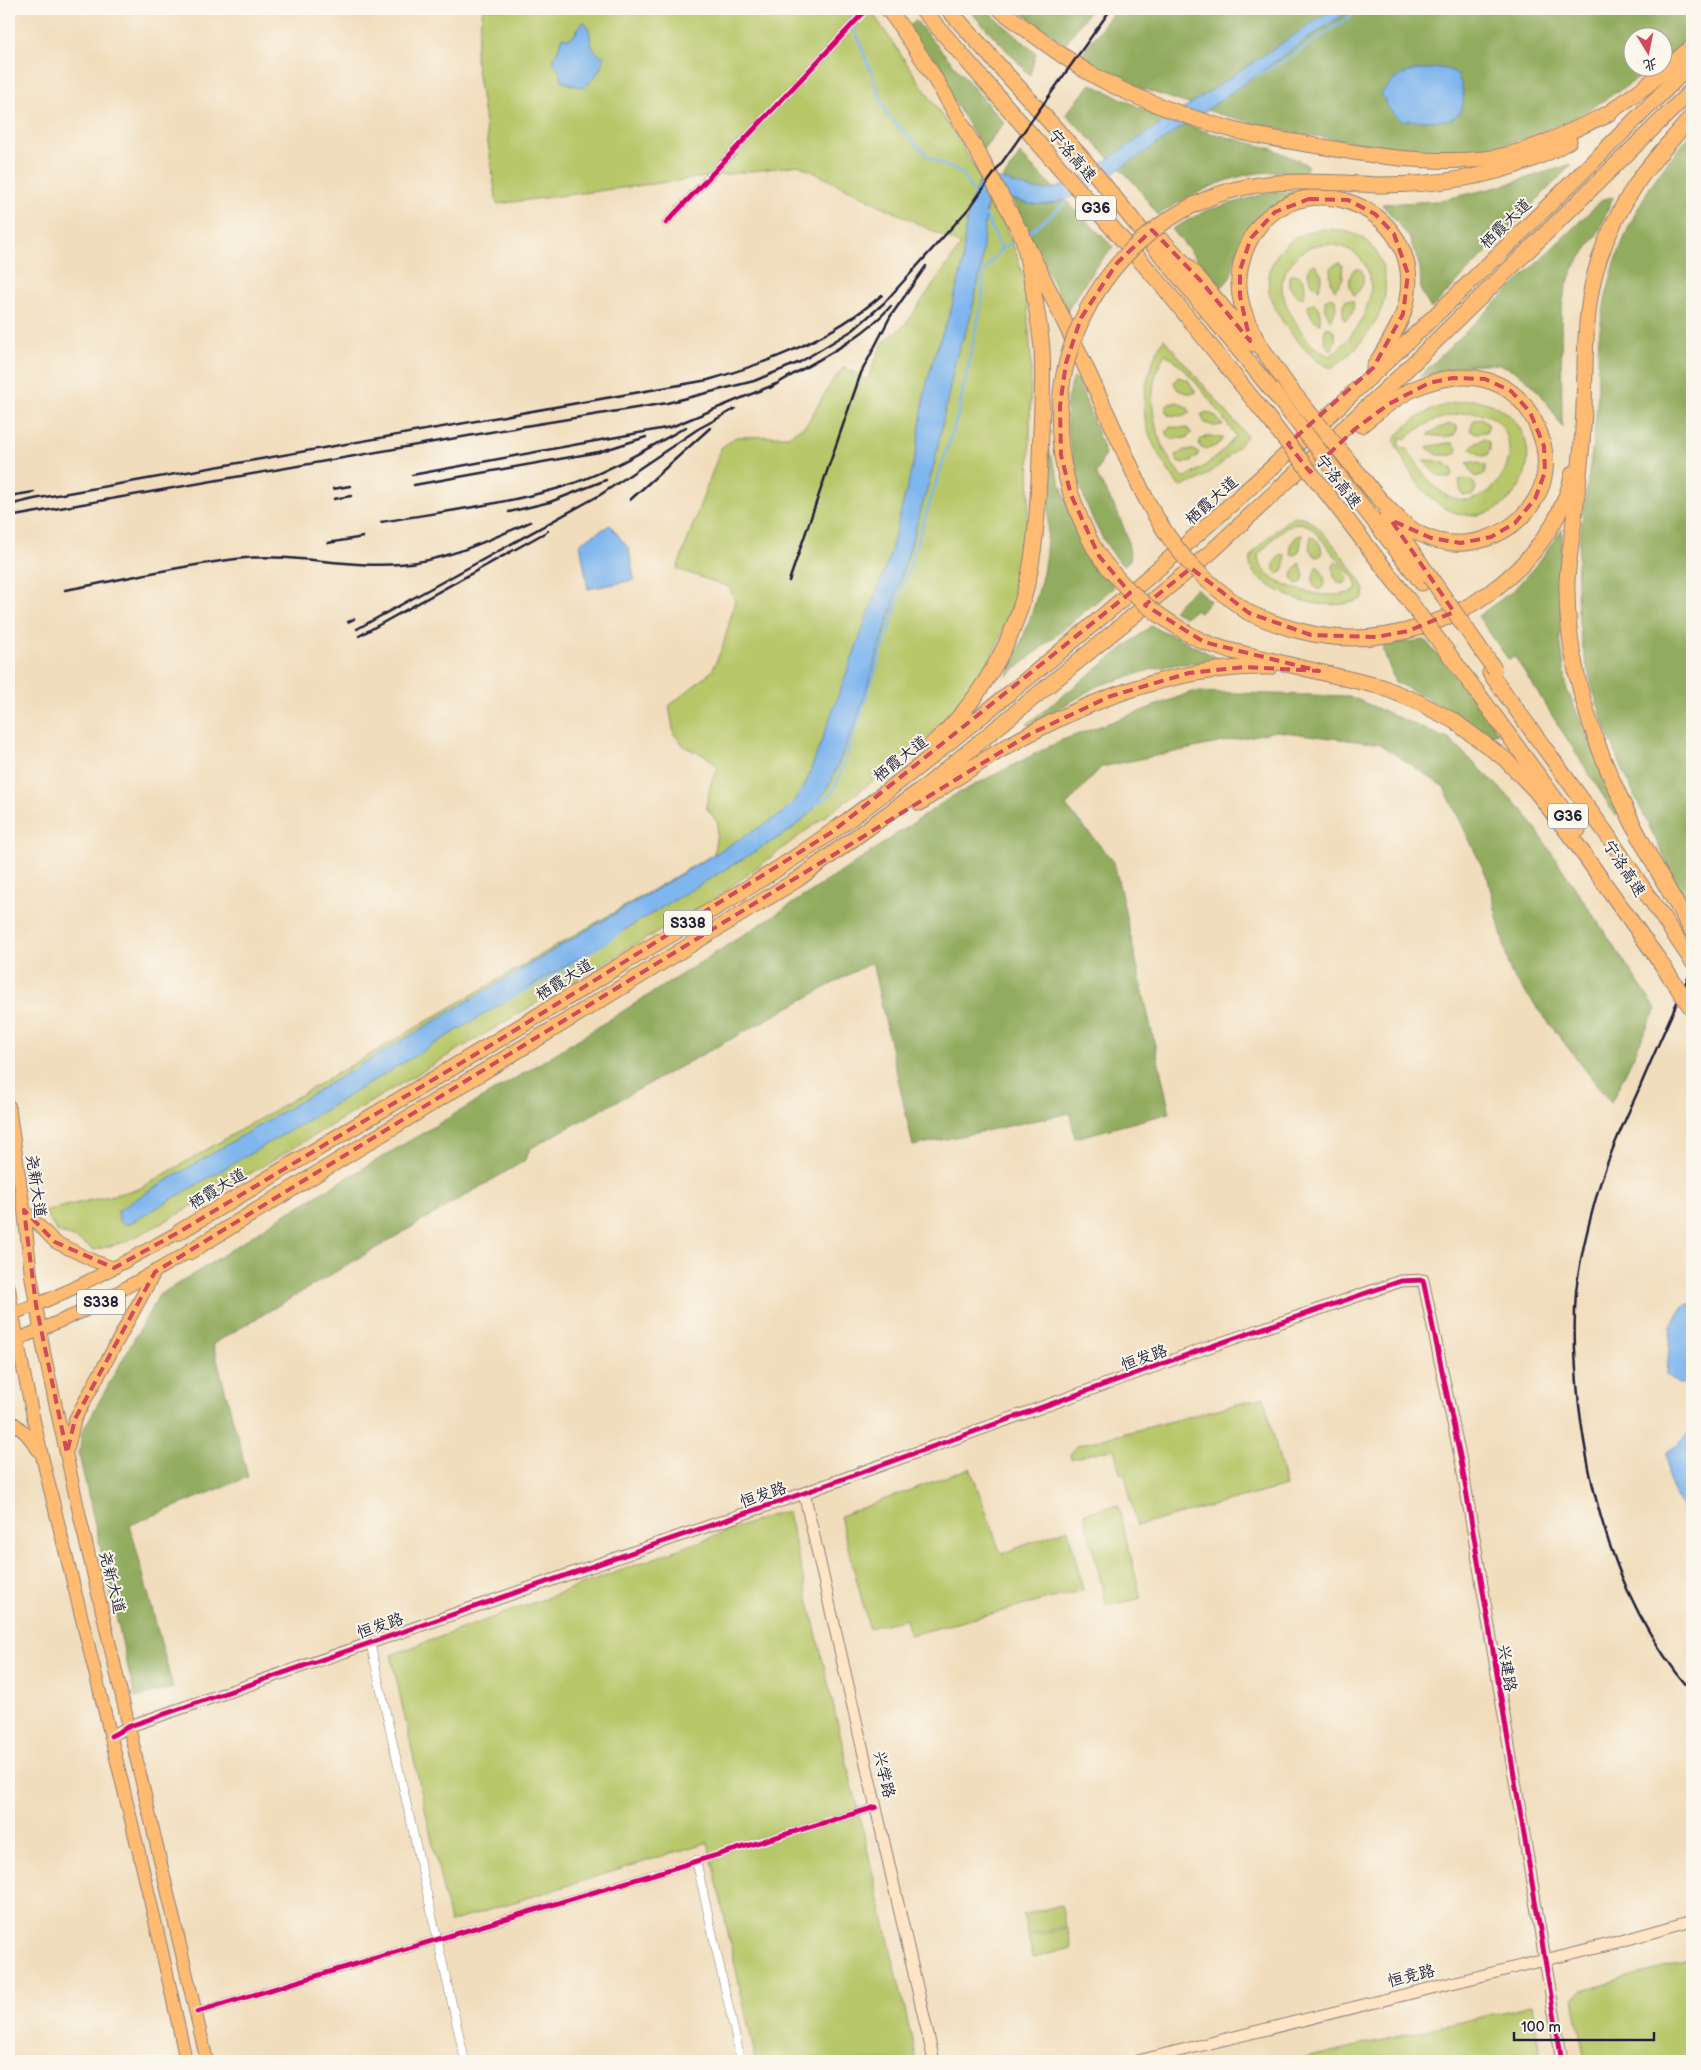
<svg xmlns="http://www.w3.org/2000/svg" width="1701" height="2070" font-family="'Balsamiq Sans','LXGW WenKai TC',sans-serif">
<rect width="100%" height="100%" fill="#fbf7ec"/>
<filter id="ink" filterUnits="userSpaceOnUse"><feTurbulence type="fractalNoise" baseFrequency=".02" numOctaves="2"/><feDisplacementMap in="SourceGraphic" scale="10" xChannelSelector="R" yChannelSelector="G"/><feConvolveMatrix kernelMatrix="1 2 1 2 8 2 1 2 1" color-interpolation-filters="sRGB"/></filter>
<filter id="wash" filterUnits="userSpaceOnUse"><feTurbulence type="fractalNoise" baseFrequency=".0096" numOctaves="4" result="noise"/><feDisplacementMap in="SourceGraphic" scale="20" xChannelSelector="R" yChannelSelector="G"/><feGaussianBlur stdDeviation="1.12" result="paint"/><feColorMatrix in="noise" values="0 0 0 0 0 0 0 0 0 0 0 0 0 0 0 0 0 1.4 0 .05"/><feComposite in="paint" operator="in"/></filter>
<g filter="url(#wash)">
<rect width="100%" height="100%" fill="#f1ddbc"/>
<g fill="#b8c76a" stroke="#6d7452" fill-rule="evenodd">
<polygon points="483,9 870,9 961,144 1000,214 1017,255 1026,290 1031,358 1029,500 1026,541 1016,596 998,643 986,667 949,716 926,738 878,777 708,904 619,954 251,1173 162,1223 125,1242 94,1250 77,1239 57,1231 44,1211 139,1189 714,854 718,823 706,807 711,783 718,768 706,756 685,747 674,734 669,706 712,671 723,646 735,601 729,587 677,569 721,448 736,437 788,436 806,425 833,380 844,367 867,380 883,342 905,325 961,245 799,165 497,204 475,55"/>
<path d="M1322,229C1354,229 1377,239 1384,273C1386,284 1386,296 1382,307C1373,332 1353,354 1331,368C1327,366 1322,364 1318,361C1302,350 1271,310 1269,292C1264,258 1289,234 1322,229ZM1329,244C1339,246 1350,248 1357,255C1389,285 1358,337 1329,356C1324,353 1318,350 1313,346C1302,335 1280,300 1282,284C1283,269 1299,251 1313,246C1318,244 1324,245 1329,244Z"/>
<path d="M1339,263L1342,265L1343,278L1335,290C1330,283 1329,274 1332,266Z"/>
<path d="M1315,264L1322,275L1319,289C1311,285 1305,274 1310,266Z"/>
<path d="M1354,269H1360C1367,277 1363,289 1354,295C1348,286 1348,278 1354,269Z"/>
<path d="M1294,274C1305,276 1307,288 1303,298L1296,295L1289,286V276Z"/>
<path d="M1331,297L1335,299L1336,309L1331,320C1326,315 1325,307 1325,300Z"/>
<path d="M1346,300L1353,301C1355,308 1352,317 1345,320L1343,318V305Z"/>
<path d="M1314,303L1320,309V324C1313,320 1309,314 1308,306Z"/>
<path d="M1326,328H1331C1338,334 1335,343 1331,350C1325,345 1322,336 1326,328Z"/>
<path d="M1164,339L1247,436C1230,456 1206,483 1179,486C1153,449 1135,420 1149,375C1152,362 1157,349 1164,339ZM1165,354C1189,368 1219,413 1236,436C1221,454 1206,467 1184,478C1154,448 1141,391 1165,354Z"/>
<polygon points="1178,377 1188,380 1196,393 1187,393 1178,390 1174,383"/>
<path d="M1473,400C1489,402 1502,407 1513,419C1555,466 1499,537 1447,509C1421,496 1406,466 1394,441C1410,415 1444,402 1473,400ZM1474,412C1481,414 1490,415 1496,420C1533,454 1485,525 1440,491C1426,481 1417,463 1407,449L1401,448L1399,444L1401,437L1406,439C1425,421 1448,414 1474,412Z"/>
<polygon points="1177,402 1188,408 1190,413 1184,416 1168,415 1166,411 1166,405"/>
<polygon points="1206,412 1215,416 1223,425 1214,426 1205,423 1201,415"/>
<polygon points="1481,418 1488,423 1488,428 1486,432 1477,433 1470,430 1474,420"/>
<polygon points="1450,424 1457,426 1457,430 1454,435 1446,437 1428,435 1436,429"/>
<polygon points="1171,427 1187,428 1192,433 1186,438 1171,439 1167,434 1167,430"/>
<path d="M1209,436L1223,438C1219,446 1210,450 1201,448L1199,443L1201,439Z"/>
<polygon points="1484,439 1489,442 1490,450 1487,455 1482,456 1470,448 1476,442"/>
<polygon points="1448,443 1453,443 1457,449 1457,453 1453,455 1438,455 1426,447"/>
<path d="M1185,450H1194L1199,453C1195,460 1186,465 1178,462L1176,455Z"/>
<path d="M1424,460C1435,460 1444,461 1452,468L1453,474L1450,478C1439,479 1429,469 1424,460Z"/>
<polygon points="1473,462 1485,465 1485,474 1475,477 1467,463"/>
<path d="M1459,480C1468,478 1474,480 1476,488L1473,495H1463L1461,492Z"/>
<path d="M1295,516C1301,517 1305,517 1310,521C1326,532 1353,569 1363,586L1365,591L1362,599C1330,612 1292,602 1264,582C1258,578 1249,570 1250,561C1250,550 1281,527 1289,519ZM1299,523L1307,525L1313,529L1354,579L1357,586L1354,592C1347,593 1341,595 1334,595C1312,596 1259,583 1258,555C1270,543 1282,525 1299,523Z"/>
<polygon points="1302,535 1300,549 1296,555 1291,554 1290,545 1297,536"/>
<path d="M1311,536C1318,540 1325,548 1320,556L1316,557L1309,549Z"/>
<path d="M1284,554C1287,560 1285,566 1282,572L1277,574L1274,571C1273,562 1276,558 1284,554Z"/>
<polygon points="1336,562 1345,572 1348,579 1344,584 1339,583 1334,577 1333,566"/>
<polygon points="1300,563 1304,575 1302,582 1296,584 1292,577 1294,570"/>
<path d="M1317,566C1322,571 1324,576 1325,583L1321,589H1317C1310,583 1313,573 1317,566Z"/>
<polygon points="1264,1397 1286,1486 1137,1526 1125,1475 1120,1474 1114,1448 1071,1459 1070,1455 1076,1446"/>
<polygon points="970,1468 1001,1554 1068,1529 1083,1590 910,1635 906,1619 869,1628 840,1516"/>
<polygon points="1118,1505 1141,1598 1107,1606 1084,1513"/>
<polygon points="777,1513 788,1513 917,2061 756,2061 708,1842 450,1922 391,1655"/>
<polygon points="1061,1905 1066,1926 1028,1935 1023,1915"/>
<polygon points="1067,1928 1072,1948 1033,1958 1028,1937"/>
<polygon points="1692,1960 1692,2061 1585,2061 1573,1998 1583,1990"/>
<polygon points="1532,2005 1541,2061 1293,2061"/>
</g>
<g fill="#92ac5e" stroke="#5a674c">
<polygon points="968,9 985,9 1036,53 1030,75"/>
<polygon points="1017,9 1091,9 1065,44"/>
<polygon points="1116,9 1692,9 1692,33 1664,61 1664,38 1634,38 1634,68 1655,68 1572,120 1494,149 1446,151 1368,144 1295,133 1219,114 1131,85 1079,58"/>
<polygon points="915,20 1004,123 983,149 909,27"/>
<path d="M1091,84L1147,111L1204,131L1273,149L1308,165L1305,172C1290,172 1273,171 1258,173C1222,178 1189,196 1158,215L1136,185L1066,114Z"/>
<path d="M1692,133V911C1678,890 1669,867 1658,844C1620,767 1577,677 1577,589C1577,531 1591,474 1596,416C1599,390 1597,363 1599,337C1606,280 1624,226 1656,178C1666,162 1680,148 1692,133Z"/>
<polygon points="1020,154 1113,247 1094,269 1067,311 1002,180"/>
<polygon points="1572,164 1431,309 1421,291 1420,267 1409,237 1382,204 1438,201 1498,187"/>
<path d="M1271,192H1298L1299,197C1289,201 1274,203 1266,210C1252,221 1241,238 1236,255C1230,272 1235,276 1220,288L1172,229L1205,211Z"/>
<path d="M1613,197L1599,231L1573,269L1565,290L1561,313L1562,427C1549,404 1530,375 1504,366C1482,359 1441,371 1419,377L1603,199Z"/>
<path d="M1074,377L1078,380L1105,454L1096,474C1111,501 1130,529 1130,560L1123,566C1094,533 1081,495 1072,452C1068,434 1064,414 1068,395C1070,389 1072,383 1074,377Z"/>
<path d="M1048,448L1078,534L1095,562L1114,587L1007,676C1022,641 1037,605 1044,567C1050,528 1049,488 1048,448Z"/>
<polygon points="1562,529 1560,638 1567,690 1621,812 1616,816 1515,657 1508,659 1478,616 1514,590 1541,559"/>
<polygon points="1196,588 1210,601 1200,613 1195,610 1185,617 1173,610"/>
<polygon points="1151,626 1177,637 1227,663 1179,664 1153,669 1097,686 1031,726 1027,724"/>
<polygon points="1425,640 1486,714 1498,733 1487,736 1450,710 1395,682 1384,652 1384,645"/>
<polygon points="1192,692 1349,696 1450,740 1523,810 1656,1009 1611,1103 1511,974 1488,879 1444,787 1380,744 1276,731 1101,767 1066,806 1114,862 1170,1113 1075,1138 1070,1113 913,1146 872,962 531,1148 524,1161 213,1344 248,1477 130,1525 173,1688 135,1698 79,1455 82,1432 159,1295 205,1267 279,1218 526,1072 698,964 840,873 951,797 1060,741"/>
</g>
<g fill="#7fb6ee" stroke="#506c94">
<path d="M1333,9H1352C1277,58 1206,113 1130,162C1106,177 1081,197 1053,203C1032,208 1018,200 998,195L989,201L986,209L981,270L969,323L956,357L934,465L895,600L857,719L831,782L812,811L791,830L293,1129L129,1224H123L119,1220L118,1211L131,1202L780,815L795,800L806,783L889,558L917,448L925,390L935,353L950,313L962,268L965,230L969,209L978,184L984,178C1005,176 1022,190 1043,190C1054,190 1067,184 1077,180Z"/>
<path d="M584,21C596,37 583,46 604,57C601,71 594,79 584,88L563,82L558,67L553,62L563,37L568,39L575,35L577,30Z"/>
<path d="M1438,68L1448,69L1457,74C1464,87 1469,113 1450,119C1437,122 1415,120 1402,121L1390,110L1381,94C1400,70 1410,71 1438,68Z"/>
<polygon points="610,525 629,549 634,580 588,589 580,543"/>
<polygon points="1692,1303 1692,1383 1678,1384 1667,1374 1671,1325 1683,1306"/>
<path d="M1691,1430H1692V1518C1671,1495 1667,1484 1667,1452L1677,1445Z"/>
</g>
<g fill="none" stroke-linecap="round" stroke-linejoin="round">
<g stroke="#7fb6ee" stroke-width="2.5">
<polyline points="847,9 852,22"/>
<polyline points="854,27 887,115 930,158 962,173 975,196"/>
<polyline points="1257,75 1288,59 1361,9"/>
<polyline points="985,214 1001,249"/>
<polyline points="1027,234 1066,203"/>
<polyline points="816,805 833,792 841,772 887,636 957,418 982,301 983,273 1001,249 1015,241"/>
<polyline points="505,1001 548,979 623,931"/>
</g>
</g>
</g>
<g filter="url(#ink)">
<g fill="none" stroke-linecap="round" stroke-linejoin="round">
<g stroke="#8a807c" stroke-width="9">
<g id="street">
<polyline points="666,223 867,9"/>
<polyline points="370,1642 465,2061"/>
<polyline points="696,1860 741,2061"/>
<path d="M197,2012C424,1945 649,1874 876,1807"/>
</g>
</g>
<g stroke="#8a807c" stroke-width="13">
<g id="secondary">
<polyline points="804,1493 934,2061"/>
<polyline points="111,1736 130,1726 804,1493 1206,1348 1401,1281 1423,1280 1462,1466 1562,2061"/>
<polyline points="1138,2061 1621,1941 1692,1921"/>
</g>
</g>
<g stroke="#8a807c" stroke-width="14">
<g id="primary">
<polyline points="9,1106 24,1210 31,1275 44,1352 80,1517 207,2061"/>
<polyline points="24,1210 55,1242 94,1261 114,1268"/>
<path d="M9,1288C25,1396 53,1501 79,1607C116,1758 154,1909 186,2061"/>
<path d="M9,1315C68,1295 124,1262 179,1232"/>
<polyline points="9,1343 86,1310 189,1252"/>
<path d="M9,1420C22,1428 30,1437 38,1450"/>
<polyline points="68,1448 75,1419 155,1272"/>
</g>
</g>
<g stroke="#8a807c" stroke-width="17">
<g id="highway">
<path d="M888,9C925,58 956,112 985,166C1043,271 1092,380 1141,489"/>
<polyline points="922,9 1166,290 1264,413"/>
<polyline points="948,9 1083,159 1279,399"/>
<path d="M1000,9C1028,31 1056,52 1086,71C1132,98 1186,117 1237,131C1264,138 1292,141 1319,146C1370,156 1433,164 1485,159C1526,154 1572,131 1609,113"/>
<path d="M1692,116C1675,137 1654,158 1639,180C1616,214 1598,252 1591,292C1583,337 1586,383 1583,428C1581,462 1577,495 1573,528C1571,545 1568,563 1567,581C1564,708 1630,824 1692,931"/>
<polyline points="1602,118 1646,86 1692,47"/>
<path d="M1380,185C1445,185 1513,175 1569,141"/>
<polyline points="1163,241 1200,280 1253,344"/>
<path d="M1291,390C1273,364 1250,336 1242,305C1236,284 1239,262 1249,242C1294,152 1439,209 1403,314C1396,333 1384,350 1374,367"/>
<path d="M1361,425C1379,411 1397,396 1418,387C1463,368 1512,375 1535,422C1545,442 1549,463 1542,485C1524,536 1459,560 1413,530C1394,517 1377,497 1363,479"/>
<polyline points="1350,490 1422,583"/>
<polyline points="1336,505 1404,594"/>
<polyline points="1387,515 1430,577"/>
<path d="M1249,613C1282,627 1315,638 1352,638C1449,638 1551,570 1573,473"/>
<polyline points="1187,633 1204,642 1224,649 1382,687 1418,702 1454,721 1505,759 1535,790 1575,842 1658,959"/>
<polyline points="1490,673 1606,833 1692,961"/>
<polyline points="1471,684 1578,830"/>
<path d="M932,744C954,725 973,702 988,677C1034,603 1036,543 1040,459C1041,422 1044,385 1042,349C1038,309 1030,271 1022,232"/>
<path d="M920,803C1022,730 1141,665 1270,667"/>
<path d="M179,1232C325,1144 472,1057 617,967C691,922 767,879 837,828C903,781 964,730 1027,679C1261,488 1479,277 1692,63"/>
<polyline points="189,1252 798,879 926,786 1211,552 1400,376 1692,90"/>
</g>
</g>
<use href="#street" stroke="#fff" stroke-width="8"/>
<use href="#secondary" stroke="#ffe4c6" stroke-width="11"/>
<use href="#primary" stroke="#ffbb71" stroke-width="12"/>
<use href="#highway" stroke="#ffbb71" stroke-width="15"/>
<g stroke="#22223b" stroke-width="2.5">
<polyline points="968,210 1111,9"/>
<path d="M770,388C812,362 858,343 891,306"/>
<polyline points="412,475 671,427 776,384"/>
<polyline points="414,485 599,452 646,437"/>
<polyline points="333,489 350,486"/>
<polyline points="9,496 34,492"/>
<polyline points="334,499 351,496"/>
<polyline points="630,500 710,428"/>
<path d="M9,505L34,499L708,380C771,362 832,338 882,295"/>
<polyline points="509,512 550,502 606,480"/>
<polyline points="9,517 519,427 667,403 754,381 800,362 853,330 884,303 971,206"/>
<path d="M381,522C439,512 499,505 556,489C602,476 645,450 686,427"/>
<polyline points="328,543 363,537"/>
<polyline points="789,581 861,373 890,317 926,266"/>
<path d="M65,590C124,579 187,564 245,558C297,554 348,568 400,564C446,561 489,540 530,522"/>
<polyline points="348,622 354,619"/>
<polyline points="357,629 600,495 698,429 735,409"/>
<polyline points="359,636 548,531"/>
<path d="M1692,969C1674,1009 1656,1049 1639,1089C1622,1127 1604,1165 1594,1205C1586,1234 1579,1263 1576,1292C1573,1330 1575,1367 1579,1405C1591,1508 1623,1612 1692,1692"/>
</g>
<g stroke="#8a807c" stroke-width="17" stroke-linecap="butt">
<g id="highway-bridge">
<polyline points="1291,390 1363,479"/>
<polyline points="1279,399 1350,490"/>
<polyline points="1264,413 1336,505"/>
<path d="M1141,489C1170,548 1196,576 1249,613"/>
<polyline points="1430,577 1495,670"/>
<polyline points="1404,594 1471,684"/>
<path d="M1187,633C1151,611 1126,592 1100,557C1090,543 1083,526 1077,510C1028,390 1085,254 1202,201C1259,175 1320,182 1380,185"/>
<polyline points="1658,959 1692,1009"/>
</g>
</g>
<use href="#highway-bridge" stroke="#ffbb71" stroke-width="15"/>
<g stroke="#fbf7ec" stroke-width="8">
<g id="cycleway">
<polyline points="666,223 867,9"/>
<polyline points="111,1736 130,1726 804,1493 1206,1348 1401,1281 1423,1280 1462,1466 1562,2061"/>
<path d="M197,2012C424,1945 649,1874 876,1807"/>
</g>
</g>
<use href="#cycleway" stroke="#d6006c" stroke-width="5"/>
</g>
</g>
<path fill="none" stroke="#d1495b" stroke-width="4" stroke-dasharray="10 6" stroke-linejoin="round" d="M1309,199L1348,200L1375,214L1394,234L1408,274L1403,314L1373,368L1288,444L1310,472L1355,429L1389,404L1429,383L1453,378L1485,379L1511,391L1530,412L1544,446L1545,472L1535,499L1515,523L1491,537L1461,543L1431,538L1391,520L1454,612L1408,631L1376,637L1311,635L1249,613L1191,568L1145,605L1204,642L1319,671L1245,667L1189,673L1111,696L1030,734L155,1272L75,1419L67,1453L36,1305L24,1210L55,1242L114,1268L179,1232L496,1042L832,832L1130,593L1099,556L1071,495L1061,455L1060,406L1066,363L1081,318L1117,263L1152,230L1200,280L1250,341L1240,296V270L1251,238L1275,212Z"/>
<g text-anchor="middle" stroke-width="4" stroke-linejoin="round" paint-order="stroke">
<g fill="#fbf7ec" stroke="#636270" stroke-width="1">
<rect x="1076" y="195.5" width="40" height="25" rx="4"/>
<rect x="1548" y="803.5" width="40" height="25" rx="4"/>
<rect x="664" y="910.5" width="48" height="25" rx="4"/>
<rect x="77" y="1289.5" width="48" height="25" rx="4"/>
</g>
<g font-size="15" font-weight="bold" fill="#22223b">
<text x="1096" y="213">G36</text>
<text x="1568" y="821">G36</text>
<text x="688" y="928">S338</text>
<text x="101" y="1307">S338</text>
</g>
<g font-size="16" fill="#22223b" stroke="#fbf7ec">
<text transform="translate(1073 155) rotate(49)" y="6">宁洛高速</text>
<text transform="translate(1505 223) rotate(-44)" y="6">栖霞大道</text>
<text transform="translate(1339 481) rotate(52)" y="6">宁洛高速</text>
<text transform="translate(1211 500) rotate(-42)" y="6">栖霞大道</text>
<text transform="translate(900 758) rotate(-38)" y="6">栖霞大道</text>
<text transform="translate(1625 868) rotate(57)" y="6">宁洛高速</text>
<text transform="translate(564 979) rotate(-32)" y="6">栖霞大道</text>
<text transform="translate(37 1186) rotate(82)" y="6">尧新大道</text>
<text transform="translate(217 1188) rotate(-31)" y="6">栖霞大道</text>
<text transform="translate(1144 1357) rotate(-20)" y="6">恒发路</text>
<text transform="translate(763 1494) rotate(-19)" y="6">恒发路</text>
<text transform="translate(113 1582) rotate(76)" y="6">尧新大道</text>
<text transform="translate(380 1625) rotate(-19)" y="6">恒发路</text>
<text transform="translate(1508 1668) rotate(81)" y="6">兴建路</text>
<text transform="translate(885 1774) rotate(77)" y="6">兴学路</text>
<text transform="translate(1411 1975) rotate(-14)" y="6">恒竞路</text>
</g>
</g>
<rect width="1701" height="2070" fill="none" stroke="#fbf7ec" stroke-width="30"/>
<g transform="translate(1648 52) rotate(170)"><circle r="24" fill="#fbf7ec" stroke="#a4a2a5"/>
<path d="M0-4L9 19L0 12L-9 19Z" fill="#d1495b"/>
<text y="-8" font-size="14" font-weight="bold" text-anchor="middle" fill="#22223b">北</text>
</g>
<path d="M1514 2032v8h140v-8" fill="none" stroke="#22223b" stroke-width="2.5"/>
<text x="1521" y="2032" font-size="15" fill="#22223b" stroke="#fbf7ec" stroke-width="4" paint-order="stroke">100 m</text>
</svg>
